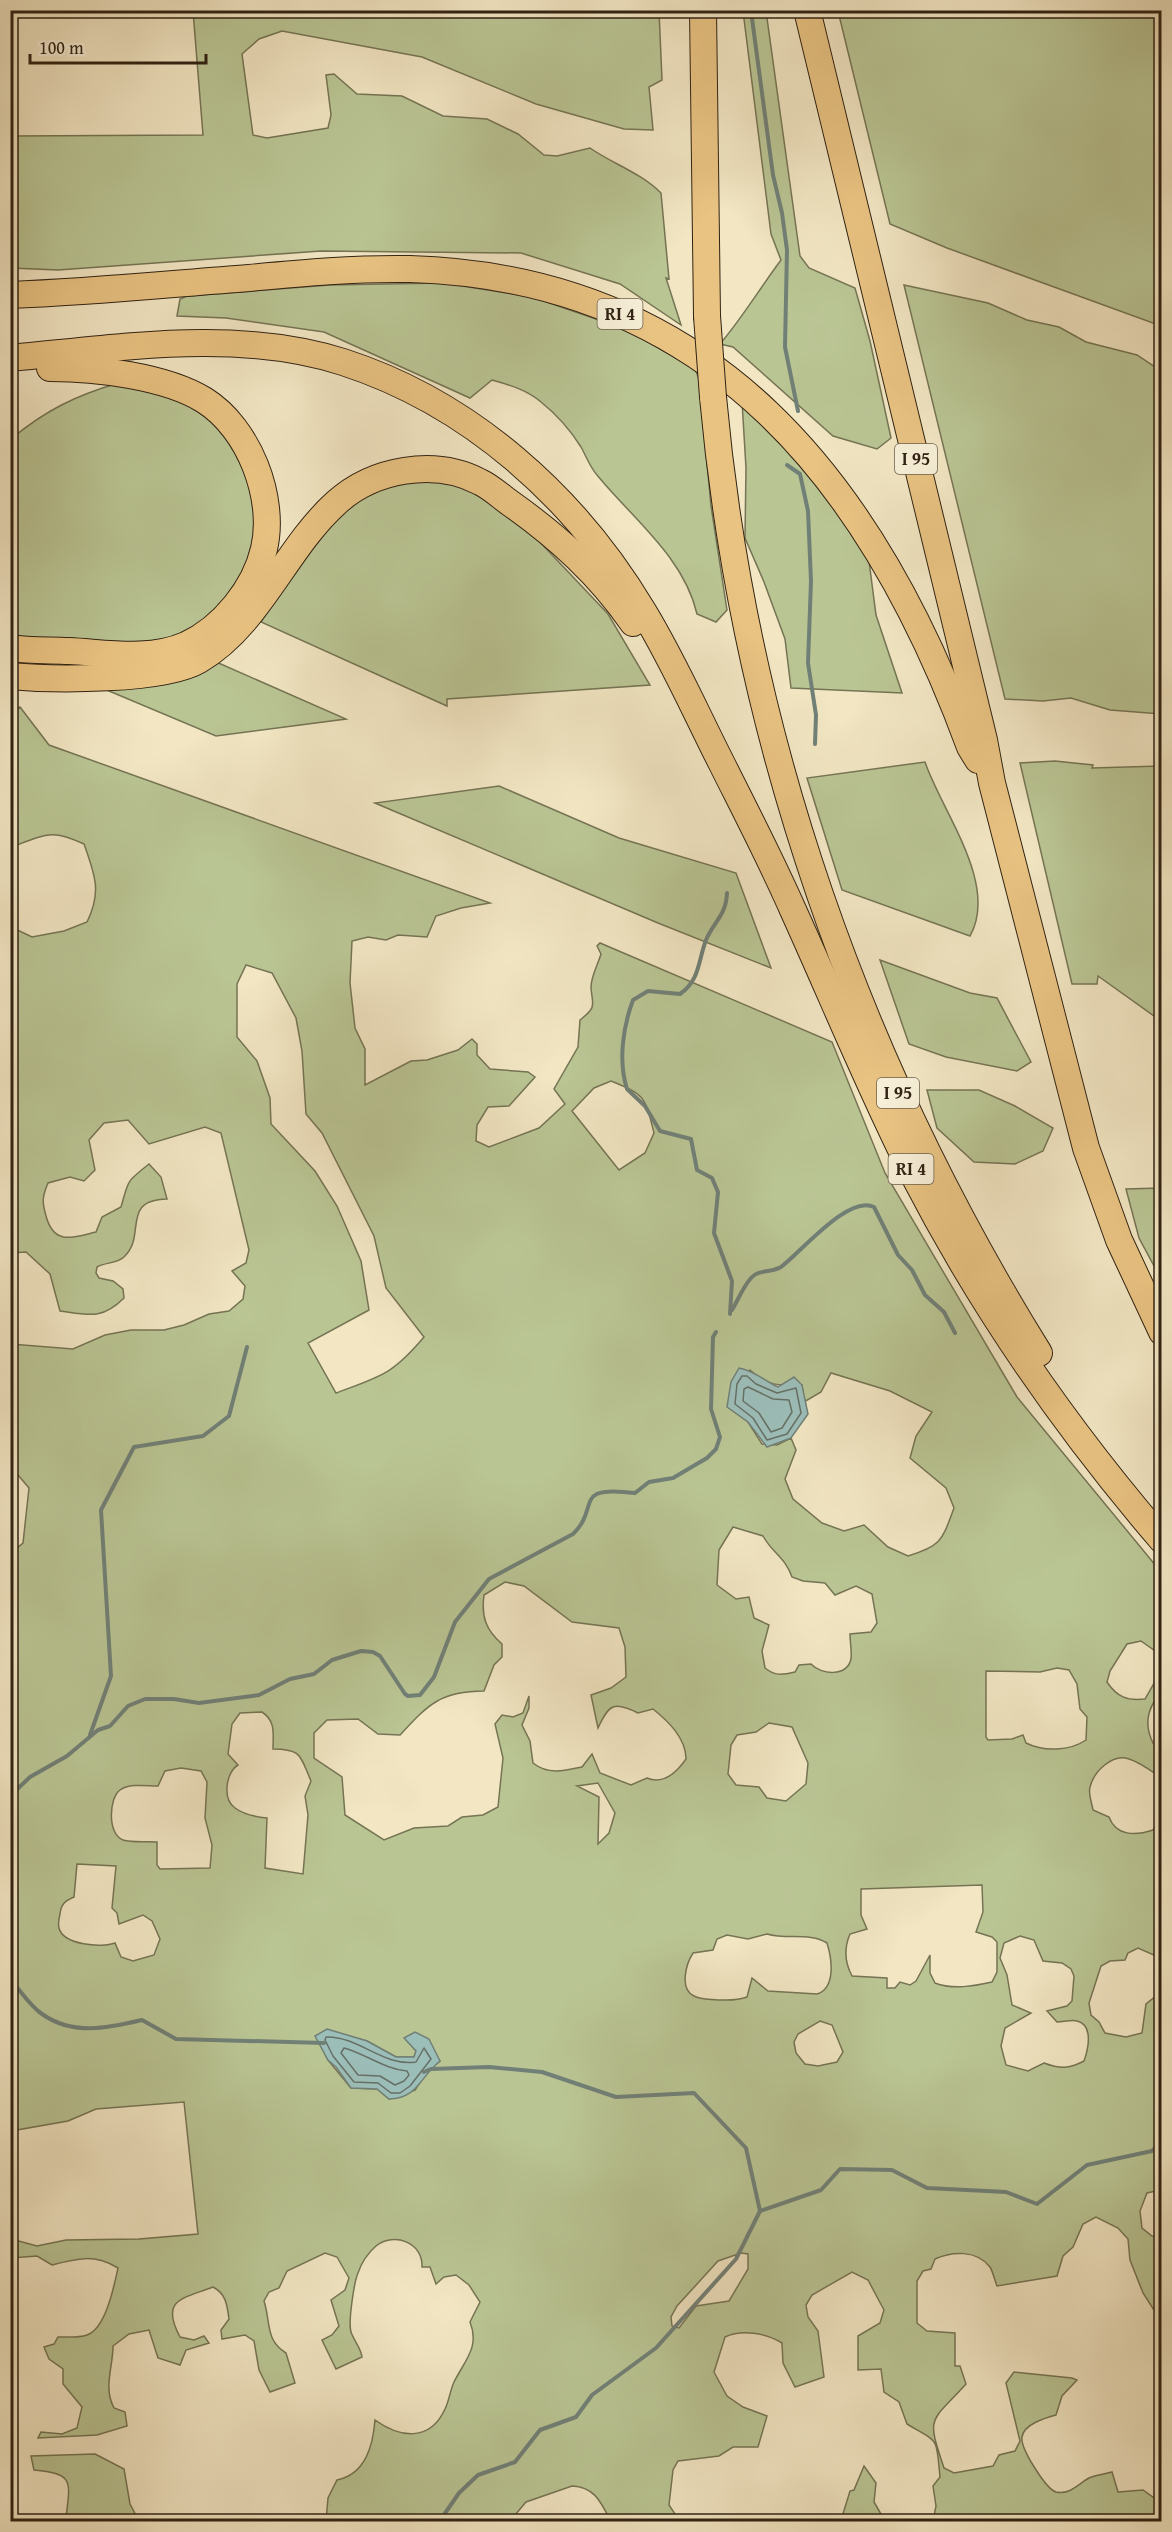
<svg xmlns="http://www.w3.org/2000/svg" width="1172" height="2532" font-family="'Gentium Book Plus',serif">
<rect width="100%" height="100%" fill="#f2e6c3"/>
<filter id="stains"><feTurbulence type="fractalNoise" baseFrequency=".00333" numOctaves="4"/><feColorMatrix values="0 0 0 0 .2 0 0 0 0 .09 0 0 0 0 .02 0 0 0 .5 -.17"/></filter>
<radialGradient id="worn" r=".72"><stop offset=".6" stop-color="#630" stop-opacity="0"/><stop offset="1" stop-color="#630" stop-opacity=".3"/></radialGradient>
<g fill="#bac594" stroke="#757454" stroke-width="1.5" fill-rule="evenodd">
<path d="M193,11H659L662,80L649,87L653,130L624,129L536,104L422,57L282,31L259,39L242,54L253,135L267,138L328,128L331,115L326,75L334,74L357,94L402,96L443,116L487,119L518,134L544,155L557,156L590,148C613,164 641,173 661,193L669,279L666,278L681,325L620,284L521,253L321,251L58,270L11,268V136L203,135Z"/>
<path d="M743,11H766L800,256L809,268L855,288L870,341L891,438L877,449L833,436L733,347L720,344C743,317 760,288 781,260L771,234Z"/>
<polygon points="838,11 1161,11 1161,326 947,248 890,224"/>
<path d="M443,283L532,297L628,330L695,369L699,379L711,506L727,610L716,622L697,614C684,557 632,518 597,475C590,467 586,456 581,447C571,431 556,414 541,402C527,390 510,385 492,380L470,398L324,332L226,318L177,316L180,299L187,296L330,285Z"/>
<polygon points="904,285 988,303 1027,320 1059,327 1086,342 1137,355 1161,371 1161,714 1110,710 1071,698 1043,701 1005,699"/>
<path d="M118,383L189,389L262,484L248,584L184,643L11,646V439C46,410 75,396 118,383Z"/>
<polygon points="742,401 809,469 869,561 876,615 902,693 791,688 785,639 764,582 745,538 746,468"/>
<path d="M431,476L473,488L537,539L608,614L650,685L447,699V706L261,622C284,584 335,502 377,487C394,481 413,480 431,476Z"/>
<polygon points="214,661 346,719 216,736 90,683"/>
<path d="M20,707L49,745L490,903L461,908L436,916L427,937L398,935L386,940L368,937L352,941L350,983L355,1028L365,1049V1085L411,1061L427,1060L458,1050L472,1039L477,1044V1055L490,1069L528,1072L535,1077L509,1106L488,1107L477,1125L476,1141L489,1147L539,1128L565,1104L554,1089L578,1047L580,1020C598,1006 592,1005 591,987C591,977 598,964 601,954L597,946L600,943L832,1042L885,1173L1017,1397L1161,1572V1655L1141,1641L1127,1644L1110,1671L1107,1682C1117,1697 1127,1701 1145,1699L1161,1671V1700L1154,1702C1146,1715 1146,1729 1153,1743L1161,1745V1783L1159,1776C1150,1770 1139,1762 1129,1759C1113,1753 1094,1771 1090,1787C1088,1794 1092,1803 1093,1810L1109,1817C1116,1836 1135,1836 1153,1830L1159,1820L1161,1787V1968L1154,1955L1138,1948L1128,1953L1125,1960L1110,1961L1101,1966L1089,2003L1091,2015L1099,2022L1105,2033L1126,2037L1142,2033L1146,2004L1161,1992V2190L1147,2193L1140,2211L1142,2228L1152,2236L1161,2237V2317L1159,2318L1143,2293L1130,2260L1128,2239L1118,2228L1096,2217L1083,2224L1073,2247L1063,2256L1057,2276L997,2286C995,2281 993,2272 990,2267C977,2250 952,2251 935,2259L931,2269L923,2271L917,2281V2323L927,2331L955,2333V2366H960L966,2384C930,2424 926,2414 944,2468L954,2473L993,2466L999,2455L1015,2451L1020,2441L1006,2383L1014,2372L1072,2378L1077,2380L1062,2396L1056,2415C1045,2418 1024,2424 1022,2437C1020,2448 1046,2489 1056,2492C1070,2495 1078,2484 1089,2478C1096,2475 1105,2474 1112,2472L1118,2492L1143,2490L1161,2503V2521H933L936,2506L933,2486L940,2477C936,2436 940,2444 907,2424L899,2402L884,2392L881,2369L858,2370V2336L880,2323L884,2310L868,2280L852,2272L812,2295L806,2305L808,2317L818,2331L824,2377L795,2387L783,2363L782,2343C766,2333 742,2329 725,2337L714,2372L727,2396L743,2407L767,2416L758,2447H733L719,2456L678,2461L673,2470L669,2505L677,2517L797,2521H633L608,2516C600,2500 593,2487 572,2486L526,2502L510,2521H326L328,2498L337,2480C366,2474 373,2445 375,2420C400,2438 430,2442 445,2409C449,2401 450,2391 454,2382C465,2360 480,2347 470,2322L480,2302L469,2285L456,2275L444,2277L436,2284L430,2267H422C423,2242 394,2232 376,2246C368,2253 361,2264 358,2273C354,2282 348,2323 351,2332C354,2341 361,2348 362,2357L336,2369L322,2340L332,2335L339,2326L331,2300L345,2290L349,2278L337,2257L325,2253L287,2271L279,2288L269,2292L264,2301C271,2323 265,2340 286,2353L295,2383L270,2392L259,2370L254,2341L245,2335L222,2339L221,2330L229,2319C227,2304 226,2294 213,2287C182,2299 160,2299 180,2337L194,2340L204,2336L209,2343L186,2350L180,2365L158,2358L149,2330L129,2334L113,2346C113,2368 103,2387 114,2408L125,2412L127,2426L97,2435L38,2438L41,2432L62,2434L77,2428L82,2407L63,2384V2369L49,2359L44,2347L54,2344L58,2337C67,2337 79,2338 87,2335C106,2328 114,2286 118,2268C95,2254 77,2258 52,2265L37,2256L11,2258V2242L15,2240L37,2246L66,2240L139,2239L198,2234L184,2102L96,2109L68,2121L11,2131L10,1547L17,1548L23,1543L29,1488L18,1475L11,1474V1344L73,1349L105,1335L131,1330H164L184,1325L209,1314L229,1311L243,1299L245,1286L232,1271L246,1263L249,1250L221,1133L205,1127L149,1144L128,1120L104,1123L89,1140L95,1170L84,1181L70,1177L48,1183C42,1197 42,1202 46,1216C54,1245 71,1238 96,1232L102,1217L121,1207C129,1180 125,1183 149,1164L161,1177L167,1199C120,1200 147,1236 124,1257C116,1264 106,1262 97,1267L96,1273L99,1278L113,1281L123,1289L124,1298C102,1320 89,1315 60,1311L50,1274L26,1252L11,1253V922L13,928L32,937L64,931L87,922C102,892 95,875 84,844C54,830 48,833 17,845L11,858V712ZM246,965L272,973L296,1018L302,1051L306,1114L322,1133L374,1236L386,1288L424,1337C392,1375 381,1376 336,1393L308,1343L369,1310L361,1261L337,1206L315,1171L271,1124L270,1098L257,1061L237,1037V984ZM611,1081C646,1095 645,1097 654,1133L645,1153L619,1170L572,1111L594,1088ZM750,1370C766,1386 780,1386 802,1385L804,1402L821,1392L831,1373L890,1391L932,1412L916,1436L910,1458L946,1488L954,1508C942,1540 942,1546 908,1556L888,1547L864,1525L844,1531L822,1523L793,1499L785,1479L796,1450L791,1438L777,1445L762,1444L748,1422L728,1407ZM733,1527L763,1536C773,1554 785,1557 792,1577L803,1581L825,1583L835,1595L856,1586L872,1594L877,1623L871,1632L850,1634C850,1642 852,1652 851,1659C847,1677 821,1675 811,1664L799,1665L795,1672C782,1675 775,1676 765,1668L762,1651L769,1625L754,1618L749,1597L736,1599L717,1585L719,1550ZM505,1582L524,1586L572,1622L619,1628L625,1647L626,1677L611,1688L591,1695L598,1728C609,1704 614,1701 638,1713L653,1709C668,1721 686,1738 686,1759C677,1772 663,1785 647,1778L631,1785L600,1773L592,1754L582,1767C564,1771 548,1775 533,1763L530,1741L522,1725L529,1708V1696L523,1713L513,1717L502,1715L495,1724L503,1758L498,1807L483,1815L462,1817L448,1826L414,1828L384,1840L345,1815L342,1777L314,1758V1733L327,1720L358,1719L378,1734L400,1735C428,1705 440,1691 484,1691L494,1665L502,1657V1644C486,1630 481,1617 484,1595ZM1057,1668L1069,1670L1077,1684L1080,1709L1087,1717L1086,1740C1070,1751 1044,1752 1026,1743L1023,1735L1012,1739L988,1740L986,1737V1671L1040,1672ZM262,1712C276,1721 273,1734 273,1749C302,1749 300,1756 311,1781L305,1796L308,1815L303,1874L265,1868L267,1818C257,1817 243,1814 235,1808C222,1799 226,1772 238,1765L228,1754L232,1724L240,1713ZM769,1723L792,1727L808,1763L806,1784L786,1801L767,1798L759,1787L736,1785L728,1774L731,1745L737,1735L756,1732ZM181,1768L201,1771L207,1782L205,1818L212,1845L210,1868L160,1869L157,1865V1842C147,1841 133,1843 123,1840C107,1834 109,1798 120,1790C130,1783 147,1786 158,1786L165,1771ZM598,1783L615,1813L609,1833L598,1844L599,1797L577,1786ZM77,1864L116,1866L112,1908L117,1913L119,1924L143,1915L152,1921L160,1939L154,1955L133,1961L121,1957L115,1943C102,1948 63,1945 59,1928C58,1924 59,1918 60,1914C61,1904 65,1901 74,1897ZM982,1885L983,1912L976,1932L992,1937L997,1942V1972L992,1982C974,1986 953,1990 935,1983L930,1973V1955L916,1981L910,1985L900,1982L895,1988H887V1978L852,1976C845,1963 844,1948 850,1934L867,1929L861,1915V1889ZM767,1934C787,1940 810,1932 827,1943C832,1959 836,1988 817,1994L768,1991L752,1978L747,1997C737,2001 729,2000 718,2000C711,1999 701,2000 694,1996C679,1989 686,1964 693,1953L713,1950L717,1939L727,1935L748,1939ZM1020,1936L1034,1940L1043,1961L1062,1963L1071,1969L1074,1976L1072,2001L1067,2006L1047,2011L1057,2022C1063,2022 1072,2019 1077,2021C1094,2025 1088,2050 1084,2061C1069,2069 1060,2069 1044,2063L1028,2071L1006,2065L1001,2046L1005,2028L1031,2013L1012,2005L1007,1975L1000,1958L1004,1943ZM820,2021L832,2025L843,2052L837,2062L818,2066L805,2064L796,2053L794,2042L798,2034ZM327,2030L367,2041L396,2057H414L416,2051L405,2038L440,2061L427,2072L415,2090L389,2099L377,2089L351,2088L328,2060L316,2036ZM741,2253L748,2254V2269L729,2301L696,2306L679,2328L672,2326L671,2317L677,2306L718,2261Z"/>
<polygon points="1055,761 1093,765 1092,768 1161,766 1161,1021 1098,976 1097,984 1072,984 1020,763"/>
<path d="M925,762C942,812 999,884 970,936L842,890L807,778Z"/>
<polygon points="499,786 619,838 736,873 771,968 658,923 375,803"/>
<polygon points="880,960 970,993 997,998 1031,1062 1017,1071 946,1057 909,1044"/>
<polygon points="927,1090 979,1090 1015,1106 1053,1128 1043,1151 1015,1164 974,1162 937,1128"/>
<polygon points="1161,1188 1162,1188 1161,1279 1139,1238 1126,1189"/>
<path d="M95,2454L124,2469L130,2504L139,2521H60L66,2518C70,2481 75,2474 34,2470L31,2456Z"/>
<polygon points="864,2466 876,2483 874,2502 885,2521 835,2521 842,2517 850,2491 854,2490"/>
</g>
<g fill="#9cbeb9" stroke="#718077" stroke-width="1.5">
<path d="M739,1368C753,1370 765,1381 778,1387L794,1377L802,1385L808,1414L791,1438L767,1447L748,1422L727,1407L731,1382Z"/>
<path d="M327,2029L367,2041L396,2057H414L416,2051L404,2038L415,2032L429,2039L440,2061C419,2078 418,2098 389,2099L377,2089L351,2088L336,2067L328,2060L315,2036Z"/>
</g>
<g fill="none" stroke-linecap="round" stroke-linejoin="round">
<g stroke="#667066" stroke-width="1.5">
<polygon points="742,1376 747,1376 756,1384 777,1393 796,1388 801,1413 787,1434 767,1440 753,1418 735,1404 737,1384"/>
<polygon points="748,1387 773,1399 789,1400 792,1412 782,1428 771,1432 759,1413 743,1401 744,1389"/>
<path d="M326,2037C359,2036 383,2067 416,2062L424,2048L431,2059L410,2086L400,2093H391L378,2083L354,2082L333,2056L325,2040Z"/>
<path d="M344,2048C366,2054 384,2069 407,2071L409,2075L404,2081L395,2085L380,2076L358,2075L341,2053Z"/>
</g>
<g stroke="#718077" stroke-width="4">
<polyline points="751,11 773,175 782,213 787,250 785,347 798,411"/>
<polyline points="787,465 800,474 808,511 811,581 808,663 816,715 815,744"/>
<path d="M727,893C726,916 714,921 706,940C698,961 700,980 680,994L648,991L633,1000C623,1027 618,1061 627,1089L645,1106L660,1131L691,1139L697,1170L712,1178L718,1192L714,1233L732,1281L730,1314"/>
<path d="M732,1310C738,1300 743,1287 751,1278C759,1269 772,1273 781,1267C801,1252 849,1194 874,1207L898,1255L912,1270L925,1295L944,1312L955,1333"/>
<polyline points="90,1735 111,1676 101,1510 134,1447 203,1436 229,1416 247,1347"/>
<path d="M10,1796L30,1777L67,1756L98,1730L110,1726L128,1706L145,1699H174L199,1703L259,1695L290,1679L314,1674L332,1660L361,1651L373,1652L380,1656L405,1694L408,1696L420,1695L434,1677L455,1622L489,1579L573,1534C601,1507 571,1485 635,1493L649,1482L673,1478L707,1458L716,1449L720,1437L711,1409L713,1337L716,1332"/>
<path d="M10,1979C20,1990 30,2006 42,2014C73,2036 108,2028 142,2020L176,2039L324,2043"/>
<polyline points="424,2072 431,2069 489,2067 542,2072 616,2097 694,2093 746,2148 760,2211"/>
<polyline points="439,2522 459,2493 478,2475 515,2462 540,2430 576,2417 592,2395 656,2348 736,2259 760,2211 821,2190 840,2169 892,2170 927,2188 1006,2192 1037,2204 1087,2165 1152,2151 1162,2141"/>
</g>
<g stroke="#302213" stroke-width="28">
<g id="highway">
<polyline points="703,10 707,316"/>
<polyline points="807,10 984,740 992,783 1086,1148 1119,1240 1162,1332"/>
<path d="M10,295C90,292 170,284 249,278C302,273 356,268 410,269C713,278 873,483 970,747L978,760"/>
<path d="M10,358C120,348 236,328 343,362C470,403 575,497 643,611C673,660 696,713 722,764C746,812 771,860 793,910C833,998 869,1087 913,1174C981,1306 1065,1427 1162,1540"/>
<path d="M713,397C744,738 858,1062 1039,1353"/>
<path d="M10,648C30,651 50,650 69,651C108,653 149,661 186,645C223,628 255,588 264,549C276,498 249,428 204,400C165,376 95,368 50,368"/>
<path d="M10,676C53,680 164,681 199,660C259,625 285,549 336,503C373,469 435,458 480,482C491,487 500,496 510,503C558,537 599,574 633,623"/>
</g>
</g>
<use href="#highway" stroke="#e9c382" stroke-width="26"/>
<g stroke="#302213" stroke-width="28" stroke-linecap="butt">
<polyline id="highway-bridge" points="707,316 713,397"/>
</g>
<use href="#highway-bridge" stroke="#e9c382" stroke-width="26"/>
</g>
<g text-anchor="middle" stroke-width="4.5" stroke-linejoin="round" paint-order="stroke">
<g fill="#f7efd8" stroke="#6c604e" stroke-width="1.5">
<rect x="597.5" y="299" width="45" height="30" rx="4.5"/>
<rect x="895" y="444" width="42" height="30" rx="4.5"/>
<rect x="877" y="1078" width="42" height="30" rx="4.5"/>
<rect x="888.5" y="1154" width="45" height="30" rx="4.5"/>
</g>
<g font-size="18" font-weight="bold" fill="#302213">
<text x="620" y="320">RI 4</text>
<text x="916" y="465">I 95</text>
<text x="898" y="1099">I 95</text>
<text x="911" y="1175">RI 4</text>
</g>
</g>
<rect width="1172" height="2532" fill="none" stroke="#f2e6c3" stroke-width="36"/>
<rect x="12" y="12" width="1148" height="2508" fill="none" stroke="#302213" stroke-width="3"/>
<rect x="18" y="18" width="1136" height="2496" fill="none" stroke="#302213" stroke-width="1.5"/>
<path d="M30 54v9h176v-9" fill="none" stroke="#302213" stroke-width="3"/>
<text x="39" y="54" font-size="18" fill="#302213" stroke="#f7efd8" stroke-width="4.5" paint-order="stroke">100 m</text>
<rect width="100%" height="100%" filter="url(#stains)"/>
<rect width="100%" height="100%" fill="url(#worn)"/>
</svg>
